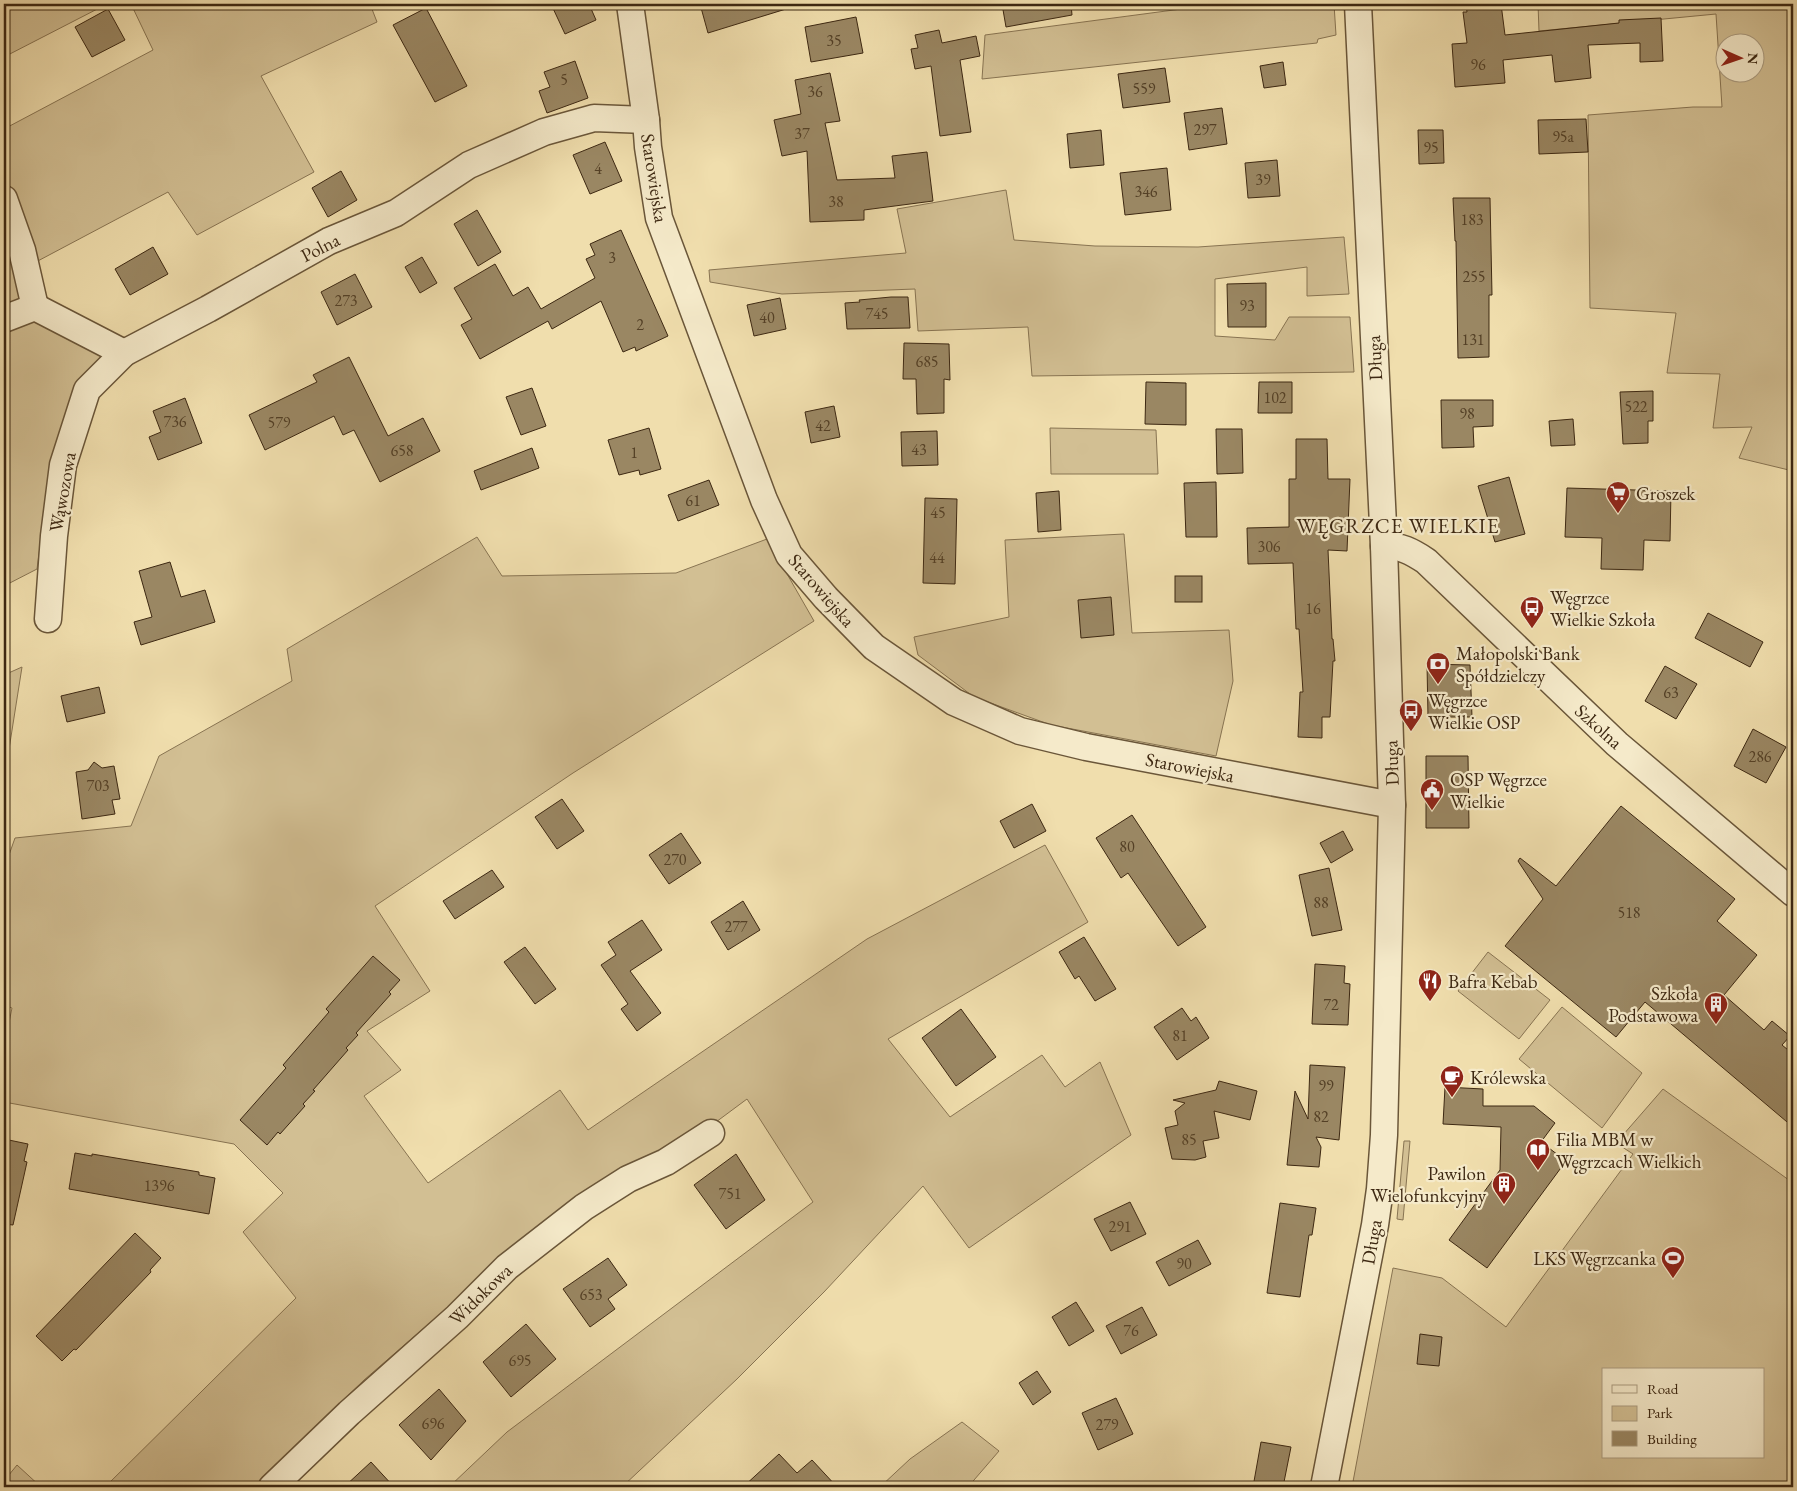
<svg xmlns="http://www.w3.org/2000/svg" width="1797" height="1491" font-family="'EB Garamond',serif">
<rect width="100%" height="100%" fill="#f0dead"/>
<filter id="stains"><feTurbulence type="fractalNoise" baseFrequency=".004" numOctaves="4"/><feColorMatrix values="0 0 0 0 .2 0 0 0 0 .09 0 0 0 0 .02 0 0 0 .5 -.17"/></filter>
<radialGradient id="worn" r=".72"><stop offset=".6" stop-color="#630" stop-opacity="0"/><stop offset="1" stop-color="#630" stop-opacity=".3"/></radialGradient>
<g fill="#d2bf93" stroke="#887452" fill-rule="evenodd">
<polygon points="4,4 107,4 4,57"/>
<polygon points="131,4 370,4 377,22 261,76 314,172 197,235 168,192 34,263 18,206 4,175 4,129 153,50"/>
<polygon points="1219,4 1334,4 1336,35 1318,39 1317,43 982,79 985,35"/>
<path d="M1538,4H1793V471L1739,458L1752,427L1713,428L1720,374L1667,373L1676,313L1590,308L1588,115L1693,107H1722L1716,14L1539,31ZM1724,42H1754V72H1724Z"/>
<polygon points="1006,190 1014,240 1095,246 1198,247 1344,237 1349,294 1307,296 1307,267 1215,279 1215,336 1275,340 1289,317 1350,317 1354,372 1032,376 1028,327 918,331 915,289 782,294 710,282 709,270 906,253 897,209"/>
<polygon points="4,222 26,308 98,345 103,359 69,402 48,487 37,569 4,586"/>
<polygon points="1050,428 1156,430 1158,474 1051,474"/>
<polygon points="1124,534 1132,633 1229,630 1233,681 1216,756 1051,725 974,697 918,655 914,637 1009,617 1005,540"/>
<polygon points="477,537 502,576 676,573 767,539 814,621 573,773 375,906 430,991 367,1031 401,1070 364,1096 428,1183 560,1090 588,1130 867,939 1045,845 1088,922 888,1039 950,1117 1042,1055 1065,1087 1100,1062 1131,1135 969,1248 923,1186 824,1292 737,1379 622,1487 449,1487 507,1432 813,1202 747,1099 716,1122 537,1230 364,1380 253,1487 105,1487 296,1298 243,1232 283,1193 234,1144 4,1102 4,1047 12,1008 4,1005 4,869 15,838 131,826 159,756 292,681 287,649"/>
<polygon points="22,667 4,781 4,675"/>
<polygon points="1488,952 1550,1000 1519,1039 1458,991"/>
<polygon points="1562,1007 1642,1073 1602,1128 1519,1059"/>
<path d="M1663,1089L1793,1183V1487H1352L1393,1268L1442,1278L1506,1327L1633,1154L1616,1143ZM1603,1370H1763V1457H1603Z"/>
<polygon points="1404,1141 1410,1141 1403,1220 1397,1219"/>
<polygon points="962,1422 999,1451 968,1487 880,1487 910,1459"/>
<polygon points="17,1465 41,1487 4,1487 4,1481"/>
</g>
<g fill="#9a8763" stroke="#3d2812">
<polygon points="551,4 589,4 596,20 565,34"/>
<polygon points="700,4 785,4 786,9 708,33"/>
<polygon points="1002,4 1071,4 1072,15 1006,27"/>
<polygon points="1466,4 1501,4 1505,35 1619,23 1619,20 1661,18 1663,61 1640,62 1640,43 1588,45 1591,78 1555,82 1552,55 1503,60 1505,83 1455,87 1452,44 1467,43 1463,12 1467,12"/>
<polygon points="426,8 467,86 435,102 393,25"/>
<polygon points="108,9 125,40 92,57 75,27"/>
<polygon points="856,17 863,53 811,62 805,27"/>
<polygon points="939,30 942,43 976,36 980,56 960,60 971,132 940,136 931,66 915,69 911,49 918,48 915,35"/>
<polygon points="575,61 588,98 547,113 539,91 550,87 544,72"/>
<polygon points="1283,62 1286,85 1264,88 1260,66"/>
<polygon points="1165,68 1170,102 1123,108 1118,74"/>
<polygon points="830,73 840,121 825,123 837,180 895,178 892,156 927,152 933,201 864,210 864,220 810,222 807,151 782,156 774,120 801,114 795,80"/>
<polygon points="1222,108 1227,144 1189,150 1184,113"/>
<polygon points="1586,119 1588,152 1539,154 1538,120"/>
<polygon points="1101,130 1104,165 1070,168 1067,134"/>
<polygon points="1418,130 1443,130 1444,163 1419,164"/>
<polygon points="605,142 622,181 590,194 573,155"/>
<polygon points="1277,160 1280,196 1248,198 1245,163"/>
<polygon points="1167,168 1171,210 1125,215 1120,173"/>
<polygon points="341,171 357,200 328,217 312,188"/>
<polygon points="1453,198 1490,198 1492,295 1489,295 1489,357 1458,358 1456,241 1455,241"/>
<polygon points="477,210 501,252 478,266 454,224"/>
<polygon points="621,230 668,336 636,351 635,347 623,352 601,301 552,329 548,321 480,359 461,325 472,319 454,288 495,264 513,296 528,287 541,309 595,278 586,259 595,255 590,244"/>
<polygon points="153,247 168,274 130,295 115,269"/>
<polygon points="422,257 437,283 420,293 405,267"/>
<polygon points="355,274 372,307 337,325 321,292"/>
<polygon points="1266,283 1266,327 1228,327 1227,284"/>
<polygon points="891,297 908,297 910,328 847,329 845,303 860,302 859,300"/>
<polygon points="780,298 786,329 754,336 747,305"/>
<polygon points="904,343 949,344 950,380 944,379 944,413 917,414 916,379 903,379"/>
<polygon points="349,357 388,436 423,418 440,451 380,482 354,430 343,435 334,416 265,450 249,415 317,382 313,375"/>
<polygon points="1146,382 1186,383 1186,425 1145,424"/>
<polygon points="1259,382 1292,382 1292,413 1258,413"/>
<polygon points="532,388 546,426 521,435 506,397"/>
<polygon points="1653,391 1653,421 1648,421 1648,443 1623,444 1620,392"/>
<polygon points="185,398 202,443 158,460 149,437 161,432 153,411"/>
<polygon points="1441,400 1493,400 1493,426 1473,427 1474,447 1442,448"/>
<polygon points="834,406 840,437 811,443 805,412"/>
<polygon points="1573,419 1575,445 1551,446 1549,421"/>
<polygon points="649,428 661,469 640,475 639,470 619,475 608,440"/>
<polygon points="1216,429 1242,429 1243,473 1217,474"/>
<polygon points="937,431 938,465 902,466 901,432"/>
<polygon points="1296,439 1327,439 1328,479 1350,479 1347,551 1328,550 1332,639 1333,639 1335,661 1333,661 1330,717 1322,717 1322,738 1298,737 1300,692 1303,692 1299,629 1296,629 1293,563 1248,564 1247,528 1289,527 1289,479 1296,479"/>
<polygon points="532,448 539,468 481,490 474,471"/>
<polygon points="1509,477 1525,534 1495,542 1478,486"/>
<polygon points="709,480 719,505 678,521 668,495"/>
<polygon points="1216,482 1217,537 1186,537 1184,483"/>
<polygon points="1567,488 1671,491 1670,541 1644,540 1643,570 1601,569 1602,538 1565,537"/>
<polygon points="1059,491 1061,530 1038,532 1036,493"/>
<polygon points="925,498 957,499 955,584 923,583"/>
<polygon points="170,562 181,597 205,590 215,622 141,645 134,622 152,617 139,571"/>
<rect x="1175" y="576" width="27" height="26"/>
<polygon points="1111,597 1114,635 1081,638 1078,600"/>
<polygon points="1708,613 1763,642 1750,667 1695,638"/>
<polygon points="1427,664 1470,665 1472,717 1428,717"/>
<polygon points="1665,666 1697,684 1676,719 1645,701"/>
<polygon points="99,687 105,713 67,722 61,696"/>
<polygon points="1753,729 1786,747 1766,783 1734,766"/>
<polygon points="1426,756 1468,756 1469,828 1426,828"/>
<polygon points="94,762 102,768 114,766 120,799 112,800 115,814 82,819 76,772 88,770"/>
<polygon points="562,799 584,831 557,849 535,817"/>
<polygon points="1032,804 1046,831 1014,848 1000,821"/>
<polygon points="1621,806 1735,899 1717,921 1757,955 1724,995 1764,1030 1772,1021 1790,1036 1782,1045 1793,1054 1793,1127 1645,1002 1616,1037 1505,946 1543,899 1518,861 1520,858 1556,886"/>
<polygon points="1132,815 1206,927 1178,946 1128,873 1121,878 1096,838"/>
<polygon points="1343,831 1353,850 1331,863 1320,843"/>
<polygon points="681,833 701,863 669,884 649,855"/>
<polygon points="1329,868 1342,930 1312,936 1299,875"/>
<polygon points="492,870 504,887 455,919 443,901"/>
<polygon points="743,901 760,930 728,950 711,922"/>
<polygon points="642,920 662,950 630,971 661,1013 637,1031 621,1009 628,1004 601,965 616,955 608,942"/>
<polygon points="1084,937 1116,989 1095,1001 1079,976 1075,979 1059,952"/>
<polygon points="525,947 556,989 535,1004 504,962"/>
<polygon points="373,956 400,980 389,992 391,994 356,1033 358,1035 346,1048 348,1050 313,1090 315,1091 303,1104 305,1106 280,1134 278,1132 267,1145 240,1120 286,1068 283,1065 329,1012 326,1009"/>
<polygon points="1315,964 1345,966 1344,983 1350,984 1348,1025 1312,1024"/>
<polygon points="1182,1008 1191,1021 1196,1017 1209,1038 1177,1060 1154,1027"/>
<polygon points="961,1009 996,1057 956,1086 922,1038"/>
<polygon points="1310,1065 1345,1067 1339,1140 1316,1137 1321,1147 1319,1167 1287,1165 1295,1091 1308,1119"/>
<polygon points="1219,1081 1257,1091 1250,1120 1214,1111 1219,1138 1203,1141 1206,1157 1195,1160 1172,1159 1165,1128 1178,1125 1175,1111 1185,1103 1173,1100 1216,1090"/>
<polygon points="1445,1087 1483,1089 1483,1106 1534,1106 1555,1123 1541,1142 1566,1161 1487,1268 1449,1240 1500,1170 1501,1127 1443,1124"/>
<polygon points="4,1139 28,1144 24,1161 27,1162 13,1225 4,1224"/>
<polygon points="75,1153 92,1156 92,1154 199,1172 199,1175 215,1178 209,1214 69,1189"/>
<polygon points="736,1154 765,1200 726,1229 694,1185"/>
<polygon points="1130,1202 1146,1234 1111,1251 1094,1219"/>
<polygon points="1280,1203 1316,1208 1312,1235 1309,1235 1300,1297 1267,1293"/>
<polygon points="135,1233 161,1258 150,1270 151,1272 76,1350 74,1349 62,1361 36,1336"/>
<polygon points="1198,1240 1211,1264 1169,1286 1156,1262"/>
<polygon points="608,1258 627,1285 608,1299 615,1309 590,1327 563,1289"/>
<polygon points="1076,1302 1094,1331 1069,1346 1052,1317"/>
<polygon points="1142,1307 1157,1335 1121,1354 1106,1326"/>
<polygon points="526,1324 556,1359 511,1397 483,1362"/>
<polygon points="1420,1334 1442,1337 1439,1366 1417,1364"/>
<polygon points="1037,1371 1051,1392 1033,1405 1019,1383"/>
<polygon points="439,1389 466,1421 431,1460 399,1425"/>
<polygon points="1116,1398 1133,1434 1098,1450 1082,1413"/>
<polygon points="1261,1442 1291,1447 1283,1487 1253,1487"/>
<polygon points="779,1454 797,1473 812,1460 837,1487 743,1487"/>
<polygon points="371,1462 394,1487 344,1487"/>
</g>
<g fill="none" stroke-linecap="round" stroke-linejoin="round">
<g stroke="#6a5639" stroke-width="29">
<g id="minor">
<polyline points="630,4 646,120 648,147 659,218 764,500 789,555 826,598 874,647 954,702 1020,731 1086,747 1392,805"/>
<polyline points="4,199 22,250 35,307"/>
<polyline points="4,319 35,307 124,353"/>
<path d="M1384,546C1401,546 1411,551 1426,561L1617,744L1793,893"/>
<polyline points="48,619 54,536 63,465 87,390 124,353 208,309 329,241 396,213 469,165 544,132 594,118 646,120"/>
<polyline points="272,1487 349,1413 457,1317 507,1267 584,1207 628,1179 666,1162 711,1133"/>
<polyline points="1324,1487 1375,1225 1380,1189 1384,1135 1392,805 1384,546 1358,4"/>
</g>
</g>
<use href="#minor" stroke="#f5eaca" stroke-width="26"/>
</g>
<defs>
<g id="supermarket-pin" transform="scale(1.25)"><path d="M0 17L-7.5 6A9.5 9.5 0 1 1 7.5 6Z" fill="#8f2418" stroke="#f5eaca"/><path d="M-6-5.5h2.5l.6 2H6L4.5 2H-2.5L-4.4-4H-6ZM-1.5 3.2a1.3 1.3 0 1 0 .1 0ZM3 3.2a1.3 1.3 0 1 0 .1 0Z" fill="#fff"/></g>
<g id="bus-pin" transform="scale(1.25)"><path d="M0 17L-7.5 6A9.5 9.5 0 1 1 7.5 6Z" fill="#8f2418" stroke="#f5eaca"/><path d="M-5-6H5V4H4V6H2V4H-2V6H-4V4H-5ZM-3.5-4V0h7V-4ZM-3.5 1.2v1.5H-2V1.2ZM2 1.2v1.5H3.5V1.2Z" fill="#fff"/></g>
<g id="bank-pin" transform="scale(1.25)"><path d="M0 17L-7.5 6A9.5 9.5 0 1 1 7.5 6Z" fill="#8f2418" stroke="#f5eaca"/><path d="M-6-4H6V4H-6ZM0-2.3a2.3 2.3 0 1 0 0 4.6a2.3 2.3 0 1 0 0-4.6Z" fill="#fff"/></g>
<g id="civic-pin" transform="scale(1.25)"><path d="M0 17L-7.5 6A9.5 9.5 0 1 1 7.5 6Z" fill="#8f2418" stroke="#f5eaca"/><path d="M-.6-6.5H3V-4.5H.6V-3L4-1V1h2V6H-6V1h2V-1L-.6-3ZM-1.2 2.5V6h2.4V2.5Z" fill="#fff"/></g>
<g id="restaurant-pin" transform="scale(1.25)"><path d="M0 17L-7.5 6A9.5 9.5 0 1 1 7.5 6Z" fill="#8f2418" stroke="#f5eaca"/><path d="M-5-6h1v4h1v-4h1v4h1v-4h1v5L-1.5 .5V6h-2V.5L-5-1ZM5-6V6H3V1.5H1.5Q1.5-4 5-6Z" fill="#fff"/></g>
<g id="building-pin" transform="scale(1.25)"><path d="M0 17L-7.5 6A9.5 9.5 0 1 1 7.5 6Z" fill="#8f2418" stroke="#f5eaca"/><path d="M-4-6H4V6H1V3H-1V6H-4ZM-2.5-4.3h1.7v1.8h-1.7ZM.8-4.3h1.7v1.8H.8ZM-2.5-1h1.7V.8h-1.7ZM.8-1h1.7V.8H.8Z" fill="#fff"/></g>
<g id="cafe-pin" transform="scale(1.25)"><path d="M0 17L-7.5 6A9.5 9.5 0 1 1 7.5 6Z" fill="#8f2418" stroke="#f5eaca"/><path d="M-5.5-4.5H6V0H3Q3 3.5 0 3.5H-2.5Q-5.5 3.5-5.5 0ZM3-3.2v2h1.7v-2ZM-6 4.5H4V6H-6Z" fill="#fff"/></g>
<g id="library-pin" transform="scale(1.25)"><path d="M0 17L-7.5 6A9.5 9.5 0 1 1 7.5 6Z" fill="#8f2418" stroke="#f5eaca"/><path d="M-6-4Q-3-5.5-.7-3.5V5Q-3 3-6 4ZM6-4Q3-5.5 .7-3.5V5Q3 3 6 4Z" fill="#fff"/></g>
<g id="stadium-pin" transform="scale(1.25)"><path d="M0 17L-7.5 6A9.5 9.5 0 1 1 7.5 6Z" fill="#8f2418" stroke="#f5eaca"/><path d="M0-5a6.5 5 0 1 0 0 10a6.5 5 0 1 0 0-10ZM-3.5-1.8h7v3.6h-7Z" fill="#fff"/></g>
</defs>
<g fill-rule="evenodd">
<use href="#supermarket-pin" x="1618" y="493"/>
<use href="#bus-pin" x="1532" y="608"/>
<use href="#bank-pin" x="1438" y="664"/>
<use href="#bus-pin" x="1411" y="711"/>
<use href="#civic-pin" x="1432" y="790"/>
<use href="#restaurant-pin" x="1430" y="981"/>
<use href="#building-pin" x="1716" y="1004"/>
<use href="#cafe-pin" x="1452" y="1077"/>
<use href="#library-pin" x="1538" y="1150"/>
<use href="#building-pin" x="1504" y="1184"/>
<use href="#stadium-pin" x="1673" y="1258"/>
</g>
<g text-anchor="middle" stroke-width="4.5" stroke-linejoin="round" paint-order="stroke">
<g font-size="16" fill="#544026">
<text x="834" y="46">35</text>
<text x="1478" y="70">96</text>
<text x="564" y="85">5</text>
<text x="1144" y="94">559</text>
<text x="815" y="97">36</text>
<text x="1205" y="135">297</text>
<text x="802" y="139">37</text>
<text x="1563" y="142">95a</text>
<text x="1431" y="153">95</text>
<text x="598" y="174">4</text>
<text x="1263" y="185">39</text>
<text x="1146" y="197">346</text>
<text x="836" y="207">38</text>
<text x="1472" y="225">183</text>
<text x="612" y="263">3</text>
<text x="1474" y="282">255</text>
<text x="346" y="306">273</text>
<text x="1247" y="311">93</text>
<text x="877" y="319">745</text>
<text x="767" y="323">40</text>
<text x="640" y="330">2</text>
<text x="1473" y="345">131</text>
<text x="927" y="367">685</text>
<text x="1275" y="403">102</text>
<text x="1636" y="412">522</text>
<text x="1467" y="419">98</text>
<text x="175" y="427">736</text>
<text x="279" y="428">579</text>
<text x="823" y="431">42</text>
<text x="919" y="455">43</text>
<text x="402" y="456">658</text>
<text x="634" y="458">1</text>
<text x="693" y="506">61</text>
<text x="938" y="518">45</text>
<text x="1269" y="552">306</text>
<text x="937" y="563">44</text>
<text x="1313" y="614">16</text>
<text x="1671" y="698">63</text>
<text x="1760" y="762">286</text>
<text x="98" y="791">703</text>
<text x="1127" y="852">80</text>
<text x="675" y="865">270</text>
<text x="1321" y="908">88</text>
<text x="1629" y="918">518</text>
<text x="736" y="932">277</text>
<text x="1331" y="1010">72</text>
<text x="1180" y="1041">81</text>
<text x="1326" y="1091">99</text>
<text x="1321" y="1122">82</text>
<text x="1189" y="1145">85</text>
<text x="159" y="1191">1396</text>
<text x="730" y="1199">751</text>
<text x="1120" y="1232">291</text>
<text x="1184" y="1269">90</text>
<text x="591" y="1300">653</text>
<text x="1131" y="1336">76</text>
<text x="520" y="1366">695</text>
<text x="433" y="1429">696</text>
<text x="1107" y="1430">279</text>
</g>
<g font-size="19" fill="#3d2812" stroke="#f5eaca">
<text transform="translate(655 178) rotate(81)" y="7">Starowiejska</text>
<text transform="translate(320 247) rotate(-27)" y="7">Polna</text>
<text transform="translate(1374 358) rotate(-93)" y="7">Długa</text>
<text transform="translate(62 492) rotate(-80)" y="7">Wąwozowa</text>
<text transform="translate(822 590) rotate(49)" y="7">Starowiejska</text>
<text transform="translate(1599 726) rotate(42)" y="7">Szkolna</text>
<text transform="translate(1391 763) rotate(-92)" y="7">Długa</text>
<text transform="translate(1190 767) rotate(11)" y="7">Starowiejska</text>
<text transform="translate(1371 1242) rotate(-80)" y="7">Długa</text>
<text transform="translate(480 1294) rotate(-44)" y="7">Widokowa</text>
</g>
<g font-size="19" fill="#3d2812" stroke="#f5eaca" text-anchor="start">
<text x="1636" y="500">Groszek</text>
<text x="1550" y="604">Węgrzce<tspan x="1550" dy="22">Wielkie Szkoła</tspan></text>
<text x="1456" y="660">Małopolski Bank<tspan x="1456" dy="22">Spółdzielczy</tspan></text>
<text x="1428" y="707">Węgrzce<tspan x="1428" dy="22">Wielkie OSP</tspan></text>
<text x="1450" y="786">OSP Węgrzce<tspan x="1450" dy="22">Wielkie</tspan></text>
<text x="1448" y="988">Bafra Kebab</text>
<text x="1698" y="1000" text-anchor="end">Szkoła<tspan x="1698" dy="22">Podstawowa</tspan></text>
<text x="1470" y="1084">Królewska</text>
<text x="1556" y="1146">Filia MBM w<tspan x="1556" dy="22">Węgrzcach Wielkich</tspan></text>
<text x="1486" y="1180" text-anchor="end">Pawilon<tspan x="1486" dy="22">Wielofunkcyjny</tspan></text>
<text x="1656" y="1265" text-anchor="end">LKS Węgrzcanka</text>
</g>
<g font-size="21" letter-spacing="1" fill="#3d2812" stroke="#f5eaca">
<text x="1398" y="533">WĘGRZCE WIELKIE</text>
</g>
</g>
<rect width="1797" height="1491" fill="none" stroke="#f0dead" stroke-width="20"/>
<rect x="5" y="5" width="1787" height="1481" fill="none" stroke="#3d2812" stroke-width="2.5"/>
<rect x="10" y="10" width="1777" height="1471" fill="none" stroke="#3d2812"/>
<rect x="1602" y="1368" width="162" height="90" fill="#f5eaca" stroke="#ab9c80"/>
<rect x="1612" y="1385" width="25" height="8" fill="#f5eaca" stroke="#ab9c80"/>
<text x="1647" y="1394" font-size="15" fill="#3d2812">Road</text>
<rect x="1612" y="1406" width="25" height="15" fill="#d2bf93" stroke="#ab9c80"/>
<text x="1647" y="1418" font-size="15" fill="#3d2812">Park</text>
<rect x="1612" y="1431" width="25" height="15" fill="#9a8763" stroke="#ab9c80"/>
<text x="1647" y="1444" font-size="15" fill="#3d2812">Building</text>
<g transform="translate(1740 58) rotate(92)"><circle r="24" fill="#f5eaca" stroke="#ab9c80"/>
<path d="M0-4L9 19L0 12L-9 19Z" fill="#8f2418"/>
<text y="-8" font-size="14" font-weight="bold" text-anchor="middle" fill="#3d2812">N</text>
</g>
<rect width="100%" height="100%" filter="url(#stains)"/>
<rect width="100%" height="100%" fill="url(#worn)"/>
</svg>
